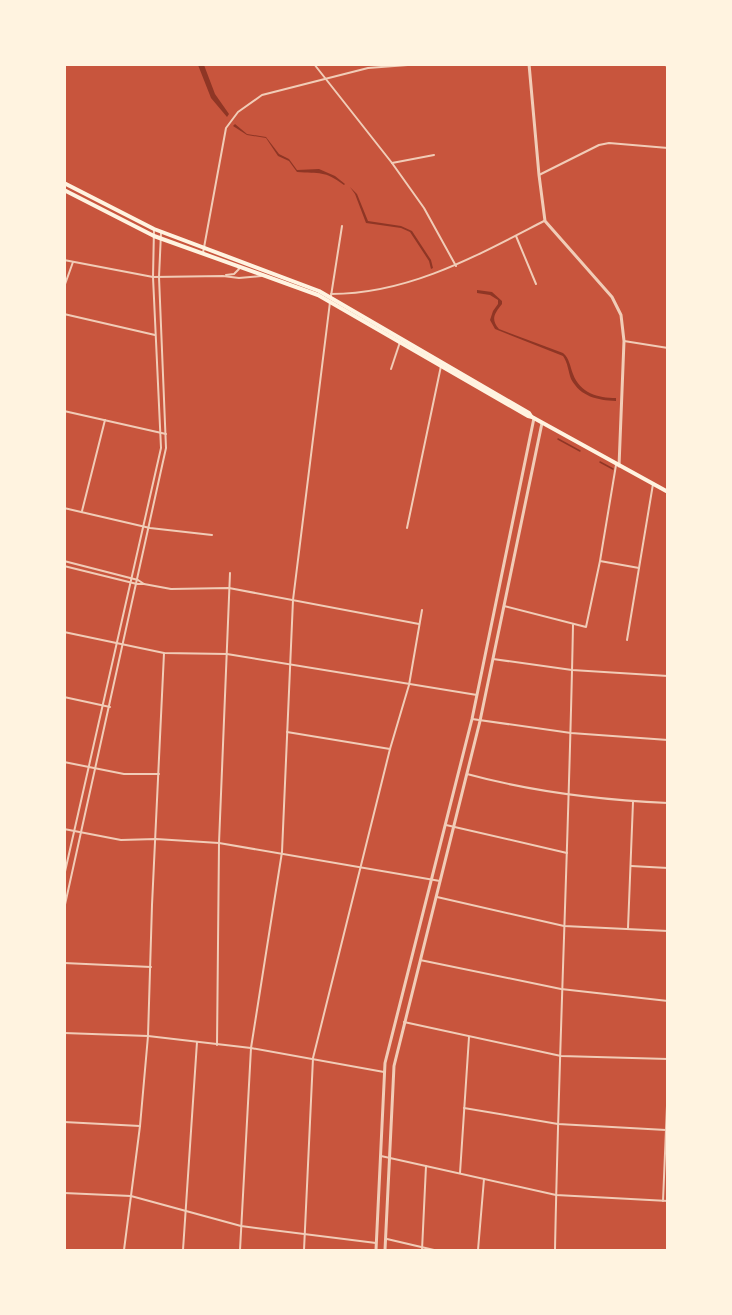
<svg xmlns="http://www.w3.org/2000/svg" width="732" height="1315" font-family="'Asap Condensed',sans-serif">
<rect width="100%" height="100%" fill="#c8553d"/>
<g fill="#8f3625">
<polygon points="198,65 204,65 215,94 229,114 227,117 211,98"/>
<path d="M235,124L247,134L266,137L279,154L289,159L297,170L319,169L335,176L345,184L344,185C324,170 320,174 297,172L289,161L278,156L266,138L247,135L233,126Z"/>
<polygon points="350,187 357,194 368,221 401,226 412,231 431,260 433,268 431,269 429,261 410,232 401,228 366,223 355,194"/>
<path d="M477,290L492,292L502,301V304C495,313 490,319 499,329L563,353C570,359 570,367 573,374C580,393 598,398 616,398V401C597,400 581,397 571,379C568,371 568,363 563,356L495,329L490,320L493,311L498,304V300L490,295L477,293Z"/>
</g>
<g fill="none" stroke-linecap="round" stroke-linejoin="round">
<g stroke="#8f3625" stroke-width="1.5">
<polyline points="558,439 580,451"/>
<polyline points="600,462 613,469"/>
</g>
<g stroke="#f1ccb7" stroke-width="2">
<polyline points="314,64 392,163 424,208 456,266"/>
<polyline points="662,64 668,66"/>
<polyline points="392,163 434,155"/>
<polyline points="539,175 599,145 609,143 668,148"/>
<polyline points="516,236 536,284"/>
<polyline points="203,253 226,128 238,112 262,95 368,68 421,64"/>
<polyline points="64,260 153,277 223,276 239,278 261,276"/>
<polyline points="226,275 234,274 239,269 238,267"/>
<polyline points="64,287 73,262"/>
<path d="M331,294C409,294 476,256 544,221"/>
<polyline points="331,296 342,226"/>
<polyline points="64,314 155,335"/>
<polyline points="624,341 668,348"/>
<polyline points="391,369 400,342"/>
<polyline points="64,411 166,434"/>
<polyline points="64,508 150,528 212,535"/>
<polyline points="82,511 105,420"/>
<polyline points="407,528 441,366"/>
<polyline points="64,561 138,580 144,584 171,589 229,588 419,624"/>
<polyline points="600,561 639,568"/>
<polyline points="64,566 137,584 144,584"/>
<polyline points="504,606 586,627 600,561 616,465"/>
<polyline points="64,632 164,653 227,654 477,695"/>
<polyline points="627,640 653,484"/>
<polyline points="493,659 572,670 668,676"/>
<polyline points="64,697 110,707"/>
<polyline points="472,719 571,733 668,740"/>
<polyline points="287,732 390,749"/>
<polyline points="64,762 124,774 159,774"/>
<path d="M467,774C533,792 600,800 668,803"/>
<polyline points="446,825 567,853"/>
<polyline points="64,829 121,840 156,839 219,843 440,881"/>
<polyline points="631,866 668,868"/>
<polyline points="64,876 161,448 153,277 154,229"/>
<polyline points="437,897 564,926 668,931"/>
<polyline points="64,909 166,448 159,277 161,233"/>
<polyline points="628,928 633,802"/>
<polyline points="420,960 561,989 668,1001"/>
<polyline points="64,963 151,967"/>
<polyline points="404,1022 561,1056 668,1059"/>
<polyline points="64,1033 148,1036 251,1048 384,1072"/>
<polyline points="217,1045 219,843 230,573"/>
<polyline points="464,1108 558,1124 666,1130"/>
<polyline points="64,1122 140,1126"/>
<polyline points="381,1156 556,1195 668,1201"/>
<polyline points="460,1173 469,1037"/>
<polyline points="64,1193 131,1196 241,1226 376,1243"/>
<polyline points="663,1201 668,1082"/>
<polyline points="387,1239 434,1250"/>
<polyline points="124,1250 140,1126 148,1036 152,905 164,653"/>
<polyline points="183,1250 197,1042"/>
<polyline points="240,1250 251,1048 282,852 293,600 330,302"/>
<polyline points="304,1250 313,1058 390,749 409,685 422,610"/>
<polyline points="422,1250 426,1166"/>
<polyline points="478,1250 484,1179"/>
<path d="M555,1250C559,1042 569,834 573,625"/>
</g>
<g stroke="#f1ccb7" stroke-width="3">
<polyline points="529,64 539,175 545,221 612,297 621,315 624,341 619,466"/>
<polyline points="376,1250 385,1063 472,719 534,418"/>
<polyline points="385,1250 394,1066 480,721 542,423"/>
</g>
<g stroke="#fff3e0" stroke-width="4">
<polyline points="64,183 154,229 319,291 529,413 531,416"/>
<polyline points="64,190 154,236 318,295 528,416 532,417 668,492"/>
</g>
</g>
<rect width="732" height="1315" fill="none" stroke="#fff3e0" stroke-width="132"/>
</svg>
